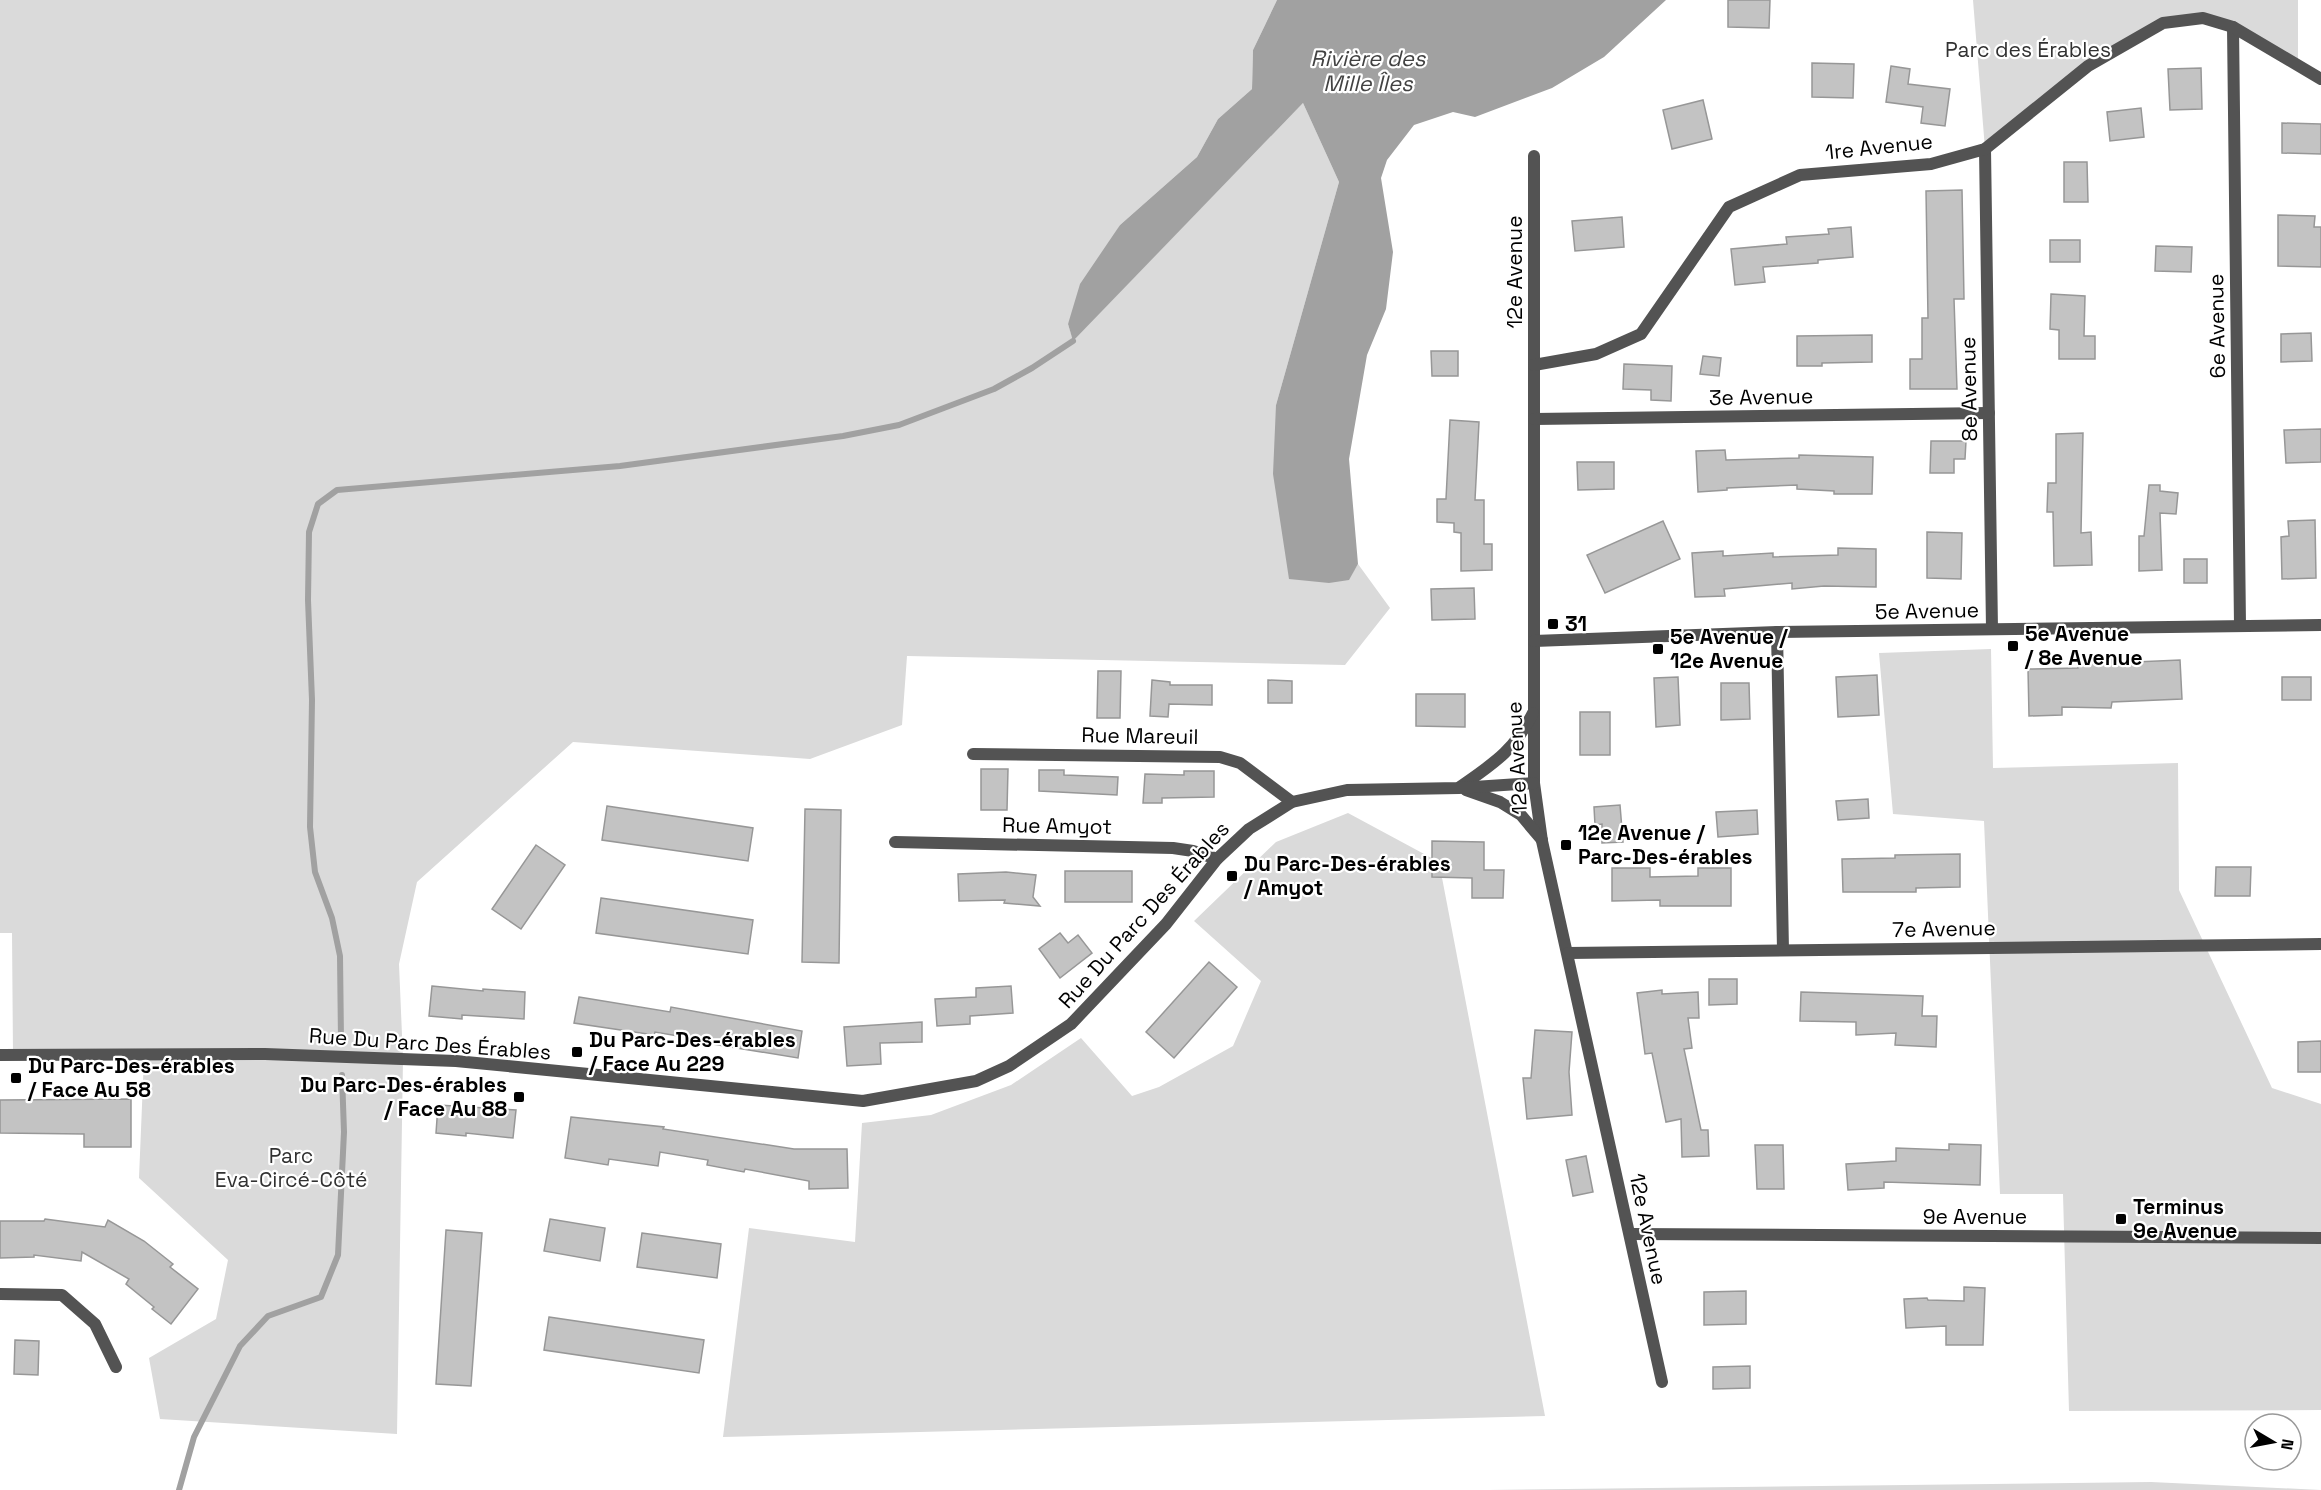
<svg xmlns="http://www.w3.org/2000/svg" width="2321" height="1490" font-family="'Space Grotesk',sans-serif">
<rect width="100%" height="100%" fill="#fff"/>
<g fill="#dadada">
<polygon points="0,0 1277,0 1253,50 1252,89 1218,119 1197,157 1120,225 1068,324 1073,340 1303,103 1339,182 1276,405 1348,580 1358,564 1390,608 1345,665 907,656 902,725 810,759 573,742 417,882 399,964 403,1059 397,1434 160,1419 149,1358 216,1319 228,1260 139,1178 144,1057 13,1055 12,933 0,933"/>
<polygon points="1973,0 2298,0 2298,65 2203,18 2163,23 2081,71 1985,149"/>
<polygon points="1991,649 1993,768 2178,763 2179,890 2272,1088 2321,1104 2321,1410 2069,1411 2063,1194 2000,1194 1984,821 1893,814 1879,653"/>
<polygon points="1348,813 1439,862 1545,1416 723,1437 749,1228 855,1242 862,1123 931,1115 1011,1085 1081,1038 1132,1096 1159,1087 1233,1046 1261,981 1194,921 1276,842"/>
<polygon points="2151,1482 2321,1490 1489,1490"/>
</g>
<polygon fill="#a1a1a1" points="1277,0 1666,0 1604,57 1552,88 1475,117 1453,112 1414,125 1387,160 1381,178 1393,252 1386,309 1367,355 1349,459 1358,564 1349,580 1329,583 1289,579 1273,474 1276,405 1339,182 1303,103 1073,341 1068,324 1080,284 1120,225 1197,157 1218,119 1252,89 1253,50"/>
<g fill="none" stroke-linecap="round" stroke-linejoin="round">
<g stroke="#a1a1a1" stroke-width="6">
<polyline points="341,1040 340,956 332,918 315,872 310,827 312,700 308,600 309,532 318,504 337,490 620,466 843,436 899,425 994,389 1032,368 1073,341"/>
<polyline points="179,1490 194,1437 240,1346 268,1316 321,1297 338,1255 344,1132 342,1075"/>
</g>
</g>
<g fill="#c3c3c3" stroke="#979797" stroke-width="1.5">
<polygon points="1728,0 1770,0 1769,28 1728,27"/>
<polygon points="1812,63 1854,64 1853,98 1812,97"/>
<polygon points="1891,66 1910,69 1908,84 1950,89 1945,126 1921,123 1923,107 1886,102"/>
<polygon points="2201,68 2202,109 2170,110 2168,69"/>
<polygon points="1703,100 1712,139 1672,149 1663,110"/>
<polygon points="2141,108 2144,137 2110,141 2107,112"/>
<polygon points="2282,123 2321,124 2321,154 2282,153"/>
<polygon points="2064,162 2087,162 2088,202 2064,202"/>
<polygon points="1962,190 1964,299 1954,299 1957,389 1910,389 1910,359 1922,359 1922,318 1928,318 1926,191"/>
<polygon points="2278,215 2315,216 2314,227 2321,227 2321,267 2278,266"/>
<polygon points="1622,217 1624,247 1575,251 1572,221"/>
<polygon points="1851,227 1853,257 1818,260 1818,263 1763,267 1765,282 1735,285 1731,249 1787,244 1786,237 1829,234 1828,229"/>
<rect x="2050" y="240" width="30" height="22"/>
<polygon points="2156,246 2192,247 2191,272 2155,271"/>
<polygon points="2051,294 2085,296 2084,336 2095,336 2095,359 2059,359 2059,330 2050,329"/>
<polygon points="2311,333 2312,361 2281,362 2281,334"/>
<polygon points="1872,335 1872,362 1822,363 1822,366 1797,366 1797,336"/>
<polygon points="1431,351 1458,351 1458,376 1432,376"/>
<polygon points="1703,356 1721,358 1719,376 1700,374"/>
<polygon points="1624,364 1672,366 1671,401 1651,400 1651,390 1623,389"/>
<polygon points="1450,420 1479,422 1475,500 1484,500 1484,544 1492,544 1492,570 1461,571 1461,533 1454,532 1454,523 1437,522 1437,499 1446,499"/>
<polygon points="2321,429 2321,462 2286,463 2284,430"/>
<polygon points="2083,433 2081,533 2091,532 2092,565 2054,566 2053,512 2047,512 2048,483 2056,483 2056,434"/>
<polygon points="1931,441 1966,441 1965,459 1954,459 1954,473 1930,473"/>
<polygon points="1725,450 1726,460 1799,458 1799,455 1873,457 1872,494 1834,494 1834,491 1797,489 1797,485 1727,488 1727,490 1698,492 1696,451"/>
<polygon points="1577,462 1614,462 1614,489 1578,490"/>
<polygon points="2149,485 2160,485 2160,491 2178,493 2176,514 2160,513 2162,570 2139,571 2139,536 2144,536"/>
<polygon points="2315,520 2316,578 2282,579 2281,537 2289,536 2288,521"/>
<polygon points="1663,521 1680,559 1605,593 1587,555"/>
<polygon points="1927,532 1962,533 1961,579 1927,578"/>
<polygon points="1838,548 1876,549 1876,587 1824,586 1792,589 1792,583 1724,589 1725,596 1695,597 1692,553 1723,551 1723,556 1773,553 1773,557 1838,555"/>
<rect x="2184" y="559" width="23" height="24"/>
<polygon points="1474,588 1475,619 1432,620 1431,589"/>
<polygon points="2078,658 2112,659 2112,663 2180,660 2182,699 2112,702 2111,708 2062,707 2062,715 2029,716 2028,669 2078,668"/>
<polygon points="1098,671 1121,671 1120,718 1097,718"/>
<polygon points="1877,675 1879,715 1838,717 1836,677"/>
<polygon points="1678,677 1680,725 1656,727 1654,678"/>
<rect x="2282" y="677" width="29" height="23"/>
<polygon points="1152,680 1170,682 1170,685 1212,685 1212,705 1169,704 1168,717 1150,716"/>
<polygon points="1268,680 1292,681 1292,703 1268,703"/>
<polygon points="1721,683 1749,683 1750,719 1721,720"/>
<polygon points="1416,694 1465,694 1465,727 1416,726"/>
<rect x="1580" y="712" width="30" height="43"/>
<polygon points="981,769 1008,769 1007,810 981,810"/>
<polygon points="1039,770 1064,770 1064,775 1118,777 1117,795 1039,791"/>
<polygon points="1184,771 1214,771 1214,797 1162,798 1162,803 1143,803 1145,774 1184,775"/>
<polygon points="1868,799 1869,818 1838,820 1836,801"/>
<polygon points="1620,805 1623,842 1602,843 1602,824 1595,825 1594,807"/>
<polygon points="607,806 753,828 748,861 602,840"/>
<polygon points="805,809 841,810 839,963 802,962"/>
<polygon points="1757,810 1758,834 1718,837 1716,812"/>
<polygon points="1432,841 1484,842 1484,870 1504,870 1503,898 1472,898 1472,878 1432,877"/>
<polygon points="536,845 565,865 521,929 492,909"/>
<polygon points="1960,854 1960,887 1916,888 1916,892 1843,892 1842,859 1895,858 1895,855"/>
<polygon points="2216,867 2251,867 2250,896 2215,896"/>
<polygon points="1612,868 1650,868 1650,877 1698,876 1698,868 1731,868 1731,906 1660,906 1660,900 1612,901"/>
<rect x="1065" y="871" width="67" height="31"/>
<polygon points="1006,872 1036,875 1033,897 1040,906 1004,903 1005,900 959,901 958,874"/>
<polygon points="601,898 753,920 748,954 596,933"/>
<polygon points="1060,933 1068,943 1078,935 1092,953 1060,978 1039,949"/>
<polygon points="1209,962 1237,987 1174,1058 1146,1032"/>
<polygon points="1709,979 1737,979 1737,1004 1709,1005"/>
<polygon points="432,986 483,991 483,989 525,992 524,1019 462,1015 462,1019 429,1016"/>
<polygon points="1011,986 1013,1013 970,1016 970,1024 937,1026 935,999 976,997 976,988"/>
<polygon points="1662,990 1662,994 1698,992 1699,1018 1688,1018 1692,1048 1684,1049 1701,1130 1708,1130 1709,1156 1682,1157 1681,1119 1666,1122 1652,1053 1645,1054 1637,993"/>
<polygon points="1801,992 1923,996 1922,1016 1937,1016 1936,1047 1895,1045 1896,1033 1856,1035 1856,1022 1800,1021"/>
<polygon points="579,997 670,1012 671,1007 802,1031 798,1058 713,1044 713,1042 655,1032 654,1035 574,1023"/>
<polygon points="922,1022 922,1042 880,1043 881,1064 847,1066 844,1027"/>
<polygon points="1535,1030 1572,1032 1569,1072 1572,1115 1527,1119 1523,1078 1531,1078"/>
<polygon points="2321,1041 2321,1072 2298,1072 2298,1042"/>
<polygon points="131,1099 131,1147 84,1147 84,1134 0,1133 0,1100"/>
<polygon points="438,1105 516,1110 513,1138 466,1133 466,1136 436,1133"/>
<polygon points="571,1117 664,1127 663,1129 794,1149 847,1149 848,1188 809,1189 809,1181 745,1169 744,1172 707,1165 708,1160 660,1152 658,1166 609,1159 608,1165 565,1158"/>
<polygon points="1949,1144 1981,1145 1980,1185 1884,1182 1884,1188 1848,1190 1846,1164 1896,1161 1896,1148 1949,1150"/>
<polygon points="1755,1145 1783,1145 1784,1189 1757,1189"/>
<polygon points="1586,1156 1593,1192 1573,1196 1566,1160"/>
<polygon points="45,1219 105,1227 108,1220 144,1241 173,1264 170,1267 198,1289 171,1324 152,1309 154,1307 126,1284 129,1279 82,1252 81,1261 34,1255 34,1257 0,1258 0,1221 44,1221"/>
<polygon points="550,1219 605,1228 600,1261 544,1251"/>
<polygon points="446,1230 482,1233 471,1386 436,1384"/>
<polygon points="642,1233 721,1244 717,1278 637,1267"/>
<polygon points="1964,1287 1985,1288 1983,1345 1946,1345 1946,1326 1906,1328 1904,1299 1927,1298 1928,1300 1964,1301"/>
<polygon points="1746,1291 1746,1324 1704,1325 1704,1292"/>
<polygon points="549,1317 704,1340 699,1373 544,1350"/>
<polygon points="15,1340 39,1341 38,1375 14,1374"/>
<polygon points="1750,1366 1750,1388 1713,1389 1713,1367"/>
</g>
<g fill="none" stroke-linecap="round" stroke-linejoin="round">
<g stroke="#535353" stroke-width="12">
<polyline points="2233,27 2240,625"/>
<polyline points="1985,149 1992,629"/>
<polyline points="1534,156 1534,783 1542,841 1662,1382"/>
<polyline points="1534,365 1596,354 1641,334 1729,207 1800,175 1931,164 1985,149 2088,66 2163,23 2203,18 2233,27 2321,79"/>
<polyline points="1534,419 1989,413"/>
<polyline points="1777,632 1783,950"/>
<polyline points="1534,641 1777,632 2321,625"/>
<polyline points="973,754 1220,757 1240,763 1292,802"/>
<path d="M1460,787C1494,763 1513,752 1533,713"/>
<polyline points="1466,790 1500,802 1521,815 1542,840"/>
<polyline points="895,842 1173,848 1193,851 1217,859"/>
<polyline points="1568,953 2321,944"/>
<polyline points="0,1055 265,1054 456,1061 863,1101 976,1081 1009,1066 1071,1024 1166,924 1217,859 1249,829 1292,802 1347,790 1459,788 1534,783"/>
<polyline points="1630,1234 2321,1238"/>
<polyline points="0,1294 62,1295 95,1324 116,1367"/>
</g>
</g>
<g fill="#000" stroke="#fff" stroke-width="2">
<rect x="1547" y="618" width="12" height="12" rx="3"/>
<rect x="2007" y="640" width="12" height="12" rx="3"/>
<rect x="1652" y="643" width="12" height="12" rx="3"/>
<rect x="1560" y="839" width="12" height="12" rx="3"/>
<rect x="1226" y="870" width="12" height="12" rx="3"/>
<rect x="571" y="1046" width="12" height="12" rx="3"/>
<rect x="10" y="1072" width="12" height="12" rx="3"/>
<rect x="513" y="1091" width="12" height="12" rx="3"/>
<rect x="2115" y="1213" width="12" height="12" rx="3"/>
</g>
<g text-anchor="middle" stroke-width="4.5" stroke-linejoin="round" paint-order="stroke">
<g font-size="21" fill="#313131" stroke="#fff">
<text x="2028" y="57">Parc des Érables</text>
<text x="291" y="1163">Parc<tspan x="291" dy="24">Eva-Circé-Côté</tspan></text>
</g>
<g font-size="21" fill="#000" stroke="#fff">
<text transform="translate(1879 147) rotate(-6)" y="7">1re Avenue</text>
<text transform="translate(1515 272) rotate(-90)" y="7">12e Avenue</text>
<text transform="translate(2217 326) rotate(-91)" y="7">6e Avenue</text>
<text transform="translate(1969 389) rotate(-91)" y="7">8e Avenue</text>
<text transform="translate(1761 397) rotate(-1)" y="7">3e Avenue</text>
<text transform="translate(1927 611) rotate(-1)" y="7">5e Avenue</text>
<text transform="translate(1140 736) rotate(1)" y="7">Rue Mareuil</text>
<text transform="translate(1517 758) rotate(-93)" y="7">12e Avenue</text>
<text transform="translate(1057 826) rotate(1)" y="7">Rue Amyot</text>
<text transform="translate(1144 915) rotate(-48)" y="7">Rue Du Parc Des Érables</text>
<text transform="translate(1944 929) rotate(-1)" y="7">7e Avenue</text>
<text transform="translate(430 1044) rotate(4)" y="7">Rue Du Parc Des Érables</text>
<text x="1975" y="1224">9e Avenue</text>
<text transform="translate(1648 1229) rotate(78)" y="7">12e Avenue</text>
</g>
<g font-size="21" font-weight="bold" fill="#000" stroke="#fff" text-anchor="start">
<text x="1565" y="631">31</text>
<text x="2025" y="641">5e Avenue<tspan x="2025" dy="24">/ 8e Avenue</tspan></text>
<text x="1670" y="644">5e Avenue /<tspan x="1670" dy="24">12e Avenue</tspan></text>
<text x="1578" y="840">12e Avenue /<tspan x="1578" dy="24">Parc-Des-érables</tspan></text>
<text x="1244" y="871">Du Parc-Des-érables<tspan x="1244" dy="24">/ Amyot</tspan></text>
<text x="589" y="1047">Du Parc-Des-érables<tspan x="589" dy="24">/ Face Au 229</tspan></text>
<text x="28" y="1073">Du Parc-Des-érables<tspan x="28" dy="24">/ Face Au 58</tspan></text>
<text x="507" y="1092" text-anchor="end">Du Parc-Des-érables<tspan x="507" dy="24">/ Face Au 88</tspan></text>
<text x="2133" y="1214">Terminus<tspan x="2133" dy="24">9e Avenue</tspan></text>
</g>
<g font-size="22" font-style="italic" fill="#424242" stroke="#fff">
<text x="1368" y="66">Rivière des<tspan x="1368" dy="25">Mille Îles</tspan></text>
</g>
</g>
<g transform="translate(2273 1442) rotate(100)"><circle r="28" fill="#ffffff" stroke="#999999" stroke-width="1.5"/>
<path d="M0-4.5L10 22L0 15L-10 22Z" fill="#000000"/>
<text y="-9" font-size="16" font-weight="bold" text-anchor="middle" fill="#000000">N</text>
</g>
</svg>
